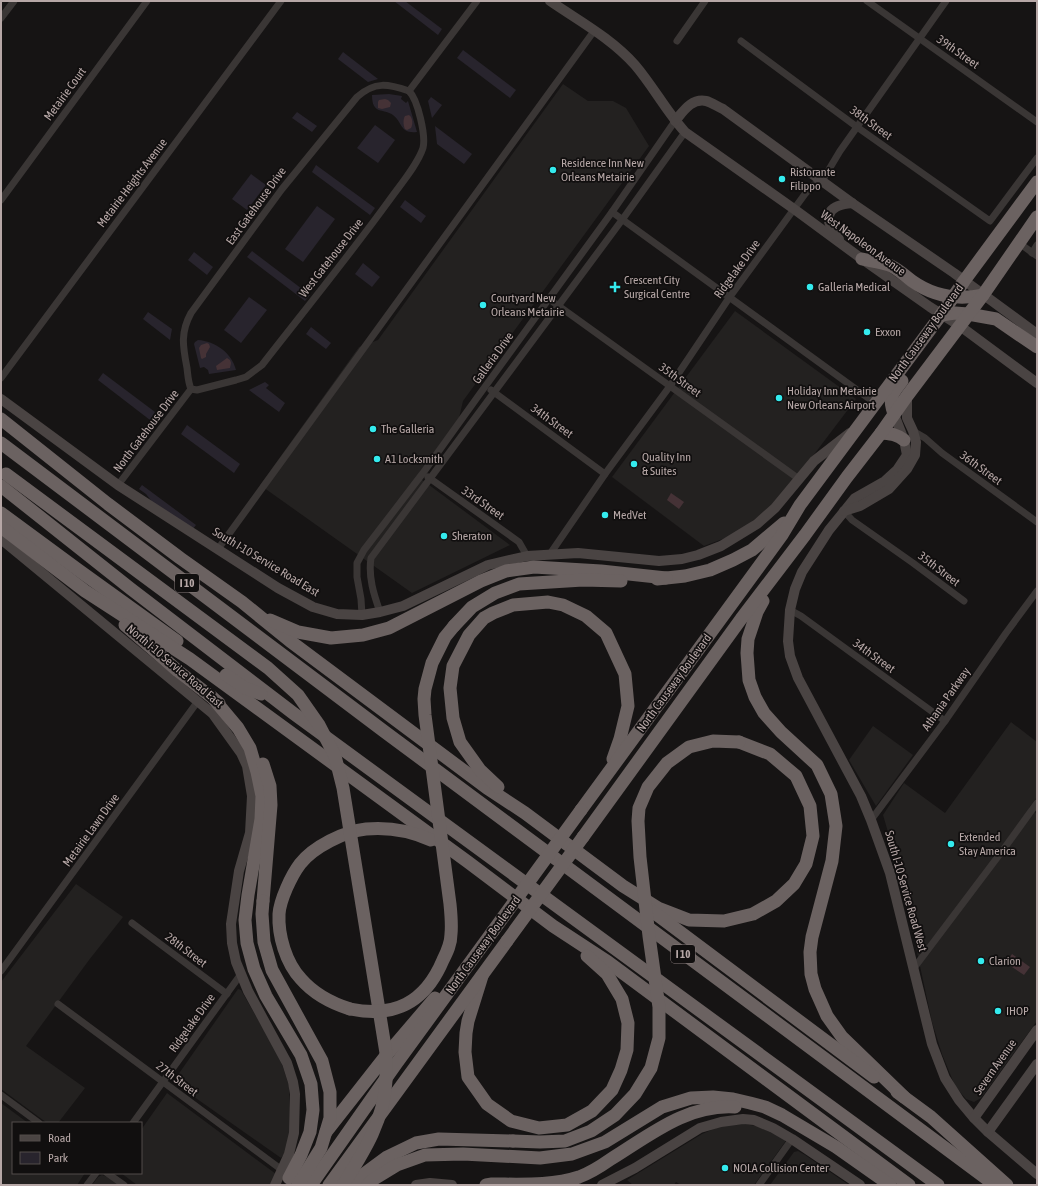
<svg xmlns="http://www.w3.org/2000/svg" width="1038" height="1186" font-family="'Asap Condensed',sans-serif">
<rect width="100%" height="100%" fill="#161414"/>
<g fill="#232120">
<polygon points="563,84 588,101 613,101 626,108 649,146 463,401 459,418 417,476 510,545 412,593 260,485 359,347 378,340"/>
<polygon points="735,311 856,399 800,473 773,505 736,534 704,546 612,477"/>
<polygon points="1011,722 1037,742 1037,797 1029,808 1037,814 1037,1021 981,1098 974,1102 966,1099 955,1086 942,1054 932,1022 900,873 883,815 904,783 945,813"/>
<polygon points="873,726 913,755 876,806 849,760"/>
<polygon points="76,884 123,917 89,960 26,1046 85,1088 58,1123 47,1123 1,1089 1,982"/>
<polygon points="238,989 241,990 280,1058 289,1086 291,1131 286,1152 281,1158 173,1082"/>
<polygon points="167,1093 276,1174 270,1185 137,1185 121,1173 141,1173 141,1130"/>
<polygon points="1,1103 28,1123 13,1123 13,1173 85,1173 77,1185 1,1185"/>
<polygon points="743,1124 757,1126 785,1139 785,1142 754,1185 681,1185 676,1182 674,1185 633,1185 627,1180 702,1134 716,1128 729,1125"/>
<polygon points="798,1151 805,1155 849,1185 770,1185 794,1152"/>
<polygon points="102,1175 107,1177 118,1185 92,1185 98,1177"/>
</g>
<g fill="#28242d">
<polygon points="394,1 405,1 442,29 438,35"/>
<polygon points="463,50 516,90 510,98 457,58"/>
<polygon points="343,52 378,79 368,82 338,59"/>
<path d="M389,94L402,96L401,99L406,103L408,101L417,132C400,134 403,123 393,115C383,108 372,115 372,95Z"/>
<polygon points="431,97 442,105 432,118 428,101"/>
<polygon points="297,112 317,126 312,132 292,118"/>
<polygon points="375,125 395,140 378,163 357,148"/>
<polygon points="435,126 472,154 464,164 437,144"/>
<polygon points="316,165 375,208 370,215 312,172"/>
<polygon points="251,174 266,185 247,210 232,199"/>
<polygon points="405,200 426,216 421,223 400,207"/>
<polygon points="317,206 335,219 303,262 285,249"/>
<polygon points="252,251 310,295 305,301 247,257"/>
<polygon points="194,252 213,267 207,275 188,260"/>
<polygon points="363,263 380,277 372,287 355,274"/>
<polygon points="249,297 267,310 241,343 224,330"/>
<polygon points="148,312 172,329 170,340 143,319"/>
<polygon points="311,327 331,343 326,349 306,334"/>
<path d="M198,340C215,341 232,353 236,370L209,374L208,370L204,367L200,368L194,344L195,342Z"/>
<polygon points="103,373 155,412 150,420 98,380"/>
<polygon points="265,382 269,385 266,388 285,403 279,412 249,390"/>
<polygon points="187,425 240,464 234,473 181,434"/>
<polygon points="142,485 196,525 192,530 153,503 146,494 139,489"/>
</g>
<g fill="#453236">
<polygon points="385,99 388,100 391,103 390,107 382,109 378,108 378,102 379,100"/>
<path d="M409,115C413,118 413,124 411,128L407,130L405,129C403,125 403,119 405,116Z"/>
<polygon points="207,343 209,344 210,347 206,354 206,357 202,359 201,358 199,348 201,345"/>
<polygon points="227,358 230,360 231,363 230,368 217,370 216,366"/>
<polygon points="671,493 684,502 679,509 667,500"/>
<polygon points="1012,954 1030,967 1024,975 1006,963"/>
</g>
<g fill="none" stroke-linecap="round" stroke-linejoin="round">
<g stroke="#3a3635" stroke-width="7">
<polyline points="867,1 1037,122"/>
<polyline points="1,18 14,1"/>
<polyline points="677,41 705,1"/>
<polyline points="741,41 857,127 990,221 1037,158"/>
<polyline points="409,91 477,1"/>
<polyline points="1,200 147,1"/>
<polyline points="612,212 875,403"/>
<polyline points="1019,243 1037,256"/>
<polyline points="1032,253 1037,245"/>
<polyline points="549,299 799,479"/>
<polyline points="1,378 281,1"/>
<path d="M191,389C188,382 188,376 187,368C183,347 180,333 191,313L282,189L357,97C375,81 388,84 409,91"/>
<path d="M191,389L197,390L236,380L246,377L262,365C304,311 348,257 388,202C399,186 417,166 423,148C426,136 418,100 409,91"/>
<polyline points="491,390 605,474"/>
<polyline points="913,431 925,438 942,453 1037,522"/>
<polyline points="428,477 519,542 527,556"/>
<polyline points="118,485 191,389"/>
<polyline points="844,511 852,520 913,563 964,601"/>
<polyline points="218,549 594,31"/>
<polyline points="550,554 605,474 670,386 729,298 805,194 812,186 822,181 840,151 946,1"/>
<polyline points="790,610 801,616 945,721"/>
<path d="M380,612C374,595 368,577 371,558L622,220L685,132"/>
<polyline points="362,615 361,599 357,577 357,563 364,550 423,473 479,395 612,212 675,121"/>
<polyline points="871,820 945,721 1006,633 1037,591"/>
<polyline points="132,923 227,994"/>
<polyline points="914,968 1003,850 1037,803"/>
<polyline points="1,971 198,701"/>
<polyline points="58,1004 282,1170"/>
<polyline points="1,1095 39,1123"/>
<polyline points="133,1123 241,974"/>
<polyline points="107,1173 124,1185"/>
<polyline points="87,1185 96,1173"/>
<polyline points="759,1185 792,1139"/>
</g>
<g stroke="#4a4443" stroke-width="10">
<path d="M550,1C579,21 611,38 635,65C653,86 666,111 685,132L794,209L862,259L930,307L960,326L1037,383"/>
<path d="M675,121C683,112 691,98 706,101C711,102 718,107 723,109L852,203L954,273L1037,334"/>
<path d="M839,239C831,230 822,214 836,207C841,204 847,204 852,203"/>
<polyline points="1,399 118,485 278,588 313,607 337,614 362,615 380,612 403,606 488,565 527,556 578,553 659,561 682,559 698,555 721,546 757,524 775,508 814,461 850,433"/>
<polyline points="894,414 904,440 907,455 897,470 885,481 855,498 829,530 802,572 795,589 790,610 788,641 790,656 798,678 861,796 871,820 890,873 932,1044 945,1078 959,1100 974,1118 988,1132 1037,1174"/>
<polyline points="844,511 860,506 889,489 907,469 915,455 916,442 913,431 907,418 907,396"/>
<polyline points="1,539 213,714 241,753 247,766 252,796 250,833 239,871 231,924 232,943 236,962 241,974 248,991 287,1063 293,1082 295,1094 294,1133 289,1154 275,1185"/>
<polyline points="974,1118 1037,1030"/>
<polyline points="988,1132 1037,1064"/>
<polyline points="416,1185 430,1183 452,1185"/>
<polyline points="602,1185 635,1168 700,1128 721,1122 743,1119 754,1120 773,1128 792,1139 860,1185"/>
</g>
<g stroke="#6b6261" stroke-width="13">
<path d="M862,259C871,261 881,262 889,265C897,268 905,276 912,281C933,296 958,300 983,295"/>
<polyline points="941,315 955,313 968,314 996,319 1037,347"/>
<path d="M894,414C888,397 892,394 902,381"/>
<polyline points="1,419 108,504 180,558 242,602 290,641 487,788 525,813 623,886 658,908 689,920 724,921 753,914 776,901 794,884 806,864 813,836 810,806 796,776 770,754 739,742"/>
<path d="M881,433C890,434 897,434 904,440"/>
<polyline points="1,443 385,732 995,1185"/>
<polyline points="1,486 131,589 293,713 938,1185"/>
<polyline points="1,513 77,569 177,641"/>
<polyline points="1,527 85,591 190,659 468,862 553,926 608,962 909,1185"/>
<polyline points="657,579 685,576 710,570 733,560 752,550 784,523"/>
<polyline points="763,601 757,612 748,639 747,653 749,680 755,697 764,713 781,732 817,765 831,794 836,826 832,861 812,937 810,952 811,974 815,989 827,1016 842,1037 904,1097"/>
<polyline points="270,620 298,632 331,638 363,635 389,628 481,581 506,571 534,567 601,571 666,578"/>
<polyline points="125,625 178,671 219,703"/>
<polyline points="454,626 472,607 495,593 519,584 583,580 621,581"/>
<polyline points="226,675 245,688 261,694"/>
<polyline points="212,697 238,728 250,748 257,772 262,796 261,819 248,895 245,920 247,943 254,969 266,996 301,1055 311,1084 313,1110 310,1132 301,1155 289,1178"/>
<polyline points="498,787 480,770 460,742 453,718 450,688 453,666 469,635 484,618 493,613 513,605 548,602 563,605 586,616 606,633 625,674 628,706 620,739 613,759"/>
<polyline points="581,810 782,535 800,505 941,315 964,281 1037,182"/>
<polyline points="583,837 741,619 805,535 847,477 881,433 907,396 983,295 1037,217"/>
<polyline points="263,901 271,805 270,786 263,764"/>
<polyline points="649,909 660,917 874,1077"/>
<polyline points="482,976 468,1021 466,1033 465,1052 468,1077 487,1104 511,1121 539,1128 567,1125 592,1111 612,1090 621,1070 627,1050 628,1023 622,999 607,974 587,956"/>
<path d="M350,1009C331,1003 314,994 301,979C286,963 278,936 279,914C280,900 291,876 300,864C313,847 345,831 366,829C388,827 411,831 431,840"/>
<polyline points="897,1092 931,1117 1007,1185"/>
<polyline points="326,1132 388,1053 435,998"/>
<polyline points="311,1185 396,1064 493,931"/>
<polyline points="329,1185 507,941"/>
<polyline points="356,1185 364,1174 387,1157 416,1143 439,1139 513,1141"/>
<polyline points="368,1185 374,1179 397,1165 425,1155 463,1154 540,1158 572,1154 605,1142 662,1107 691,1098 713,1097 733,1099 750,1103 765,1107 782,1115 836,1147 890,1185"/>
<path d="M486,1185L492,1184C520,1184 552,1186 579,1177C590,1173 601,1166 611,1159C650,1135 687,1104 735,1107"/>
</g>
<g stroke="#6b6261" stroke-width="13">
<path d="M6,474L268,668L298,695L319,725L335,756L343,788L386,1053C386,1062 386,1072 386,1081C384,1121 363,1153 343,1185"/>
<polyline points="263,901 262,914 264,942 272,970 322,1061 330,1092 330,1118 321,1148 298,1185"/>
<polyline points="493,931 581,810"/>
<polyline points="507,941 583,837"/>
<path d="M350,1009C394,1018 425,1003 443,960C447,952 451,944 451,934C452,924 451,914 450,904L425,715L424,699L425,689L432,663L445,637L454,626"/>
<polyline points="513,1141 540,1142 565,1141 591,1131 615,1115 635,1094 651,1068 659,1038 659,1007 649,936 640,857 638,821 639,808 648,787 667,763 689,747 713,741 739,742"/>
</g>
</g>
<g fill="#34ebee" stroke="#110f0f" stroke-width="1.5">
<circle cx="553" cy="170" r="4"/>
<circle cx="782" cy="179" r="4"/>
<path d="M613 281h4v4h4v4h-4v4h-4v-4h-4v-4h4z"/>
<circle cx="810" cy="287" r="4"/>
<circle cx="483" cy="305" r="4"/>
<circle cx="867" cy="332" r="4"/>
<circle cx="779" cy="398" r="4"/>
<circle cx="373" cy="429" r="4"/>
<circle cx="377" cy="459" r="4"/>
<circle cx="634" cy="464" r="4"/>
<circle cx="605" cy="515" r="4"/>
<circle cx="444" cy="536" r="4"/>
<circle cx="951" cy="844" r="4"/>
<circle cx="981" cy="961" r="4"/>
<circle cx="998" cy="1011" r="4"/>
<circle cx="725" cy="1168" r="4"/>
</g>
<g text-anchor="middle" stroke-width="3.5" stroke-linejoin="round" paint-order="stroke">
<g fill="#110f0f" stroke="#847979" stroke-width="1">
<rect x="175" y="574" width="24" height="18" rx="3"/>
<rect x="671" y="945" width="24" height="18" rx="3"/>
</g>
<g font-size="11" font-weight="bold" fill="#b6a7a6">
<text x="187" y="587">I 10</text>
<text x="683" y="958">I 10</text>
</g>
<g font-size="12" fill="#b6a7a6" stroke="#110f0f">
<text transform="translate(958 52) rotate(35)" y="4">39th Street</text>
<text transform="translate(65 94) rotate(-54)" y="4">Metairie Court</text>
<text transform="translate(871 123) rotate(36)" y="4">38th Street</text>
<text transform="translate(132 183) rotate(-53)" y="4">Metairie Heights Avenue</text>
<text transform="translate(256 206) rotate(-54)" y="4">East Gatehouse Drive</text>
<text transform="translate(863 243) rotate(36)" y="4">West Napoleon Avenue</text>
<text transform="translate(331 258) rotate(-52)" y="4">West Gatehouse Drive</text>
<text transform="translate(737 269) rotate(-54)" y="4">Ridgelake Drive</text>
<text transform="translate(926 333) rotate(-54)" y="4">North Causeway Boulevard</text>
<text transform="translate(493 358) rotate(-54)" y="4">Galleria Drive</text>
<text transform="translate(680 380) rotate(36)" y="4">35th Street</text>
<text transform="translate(552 421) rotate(36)" y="4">34th Street</text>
<text transform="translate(146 431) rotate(-53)" y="4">North Gatehouse Drive</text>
<text transform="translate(981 468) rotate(36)" y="4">36th Street</text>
<text transform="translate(483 503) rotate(35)" y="4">33rd Street</text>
<text transform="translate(266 562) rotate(31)" y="4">South I-10 Service Road East</text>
<text transform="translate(939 569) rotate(37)" y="4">35th Street</text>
<text transform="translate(874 656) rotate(36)" y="4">34th Street</text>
<text transform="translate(175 666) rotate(40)" y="4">North I-10 Service Road East</text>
<text transform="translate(674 683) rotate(-54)" y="4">North Causeway Boulevard</text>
<text transform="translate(946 699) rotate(-55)" y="4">Athania Parkway</text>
<text transform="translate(91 830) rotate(-54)" y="4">Metairie Lawn Drive</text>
<text transform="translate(906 891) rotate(74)" y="4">South I-10 Service Road West</text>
<text transform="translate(483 945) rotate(-54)" y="4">North Causeway Boulevard</text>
<text transform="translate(186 950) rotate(37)" y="4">28th Street</text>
<text transform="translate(192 1023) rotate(-54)" y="4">Ridgelake Drive</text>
<text transform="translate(995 1067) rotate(-55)" y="4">Severn Avenue</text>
<text transform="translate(177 1079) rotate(37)" y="4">27th Street</text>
</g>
<g font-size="12" fill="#b6a7a6" stroke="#110f0f" text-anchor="start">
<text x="561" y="167">Residence Inn New<tspan x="561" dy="14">Orleans Metairie</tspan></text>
<text x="790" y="176">Ristorante<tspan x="790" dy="14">Filippo</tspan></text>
<text x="624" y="284">Crescent City<tspan x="624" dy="14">Surgical Centre</tspan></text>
<text x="818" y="291">Galleria Medical</text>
<text x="491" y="302">Courtyard New<tspan x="491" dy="14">Orleans Metairie</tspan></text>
<text x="875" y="336">Exxon</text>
<text x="787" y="395">Holiday Inn Metairie<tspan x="787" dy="14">New Orleans Airport</tspan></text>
<text x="381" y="433">The Galleria</text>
<text x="642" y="461">Quality Inn<tspan x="642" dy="14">&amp; Suites</tspan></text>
<text x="385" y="463">A1 Locksmith</text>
<text x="613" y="519">MedVet</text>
<text x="452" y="540">Sheraton</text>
<text x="959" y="841">Extended<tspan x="959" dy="14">Stay America</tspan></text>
<text x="989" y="965">Clarion</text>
<text x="1006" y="1015">IHOP</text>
<text x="733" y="1172">NOLA Collision Center</text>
</g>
</g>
<rect width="1038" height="1186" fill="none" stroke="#b6a7a6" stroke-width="4"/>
<rect x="12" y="1122" width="130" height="52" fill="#110f0f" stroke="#534c4b"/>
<rect x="20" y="1135" width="20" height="6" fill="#4a4443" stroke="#534c4b"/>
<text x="48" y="1142" font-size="12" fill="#b6a7a6">Road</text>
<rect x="20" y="1152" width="20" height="12" fill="#28242d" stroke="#534c4b"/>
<text x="48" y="1162" font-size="12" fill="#b6a7a6">Park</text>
</svg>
